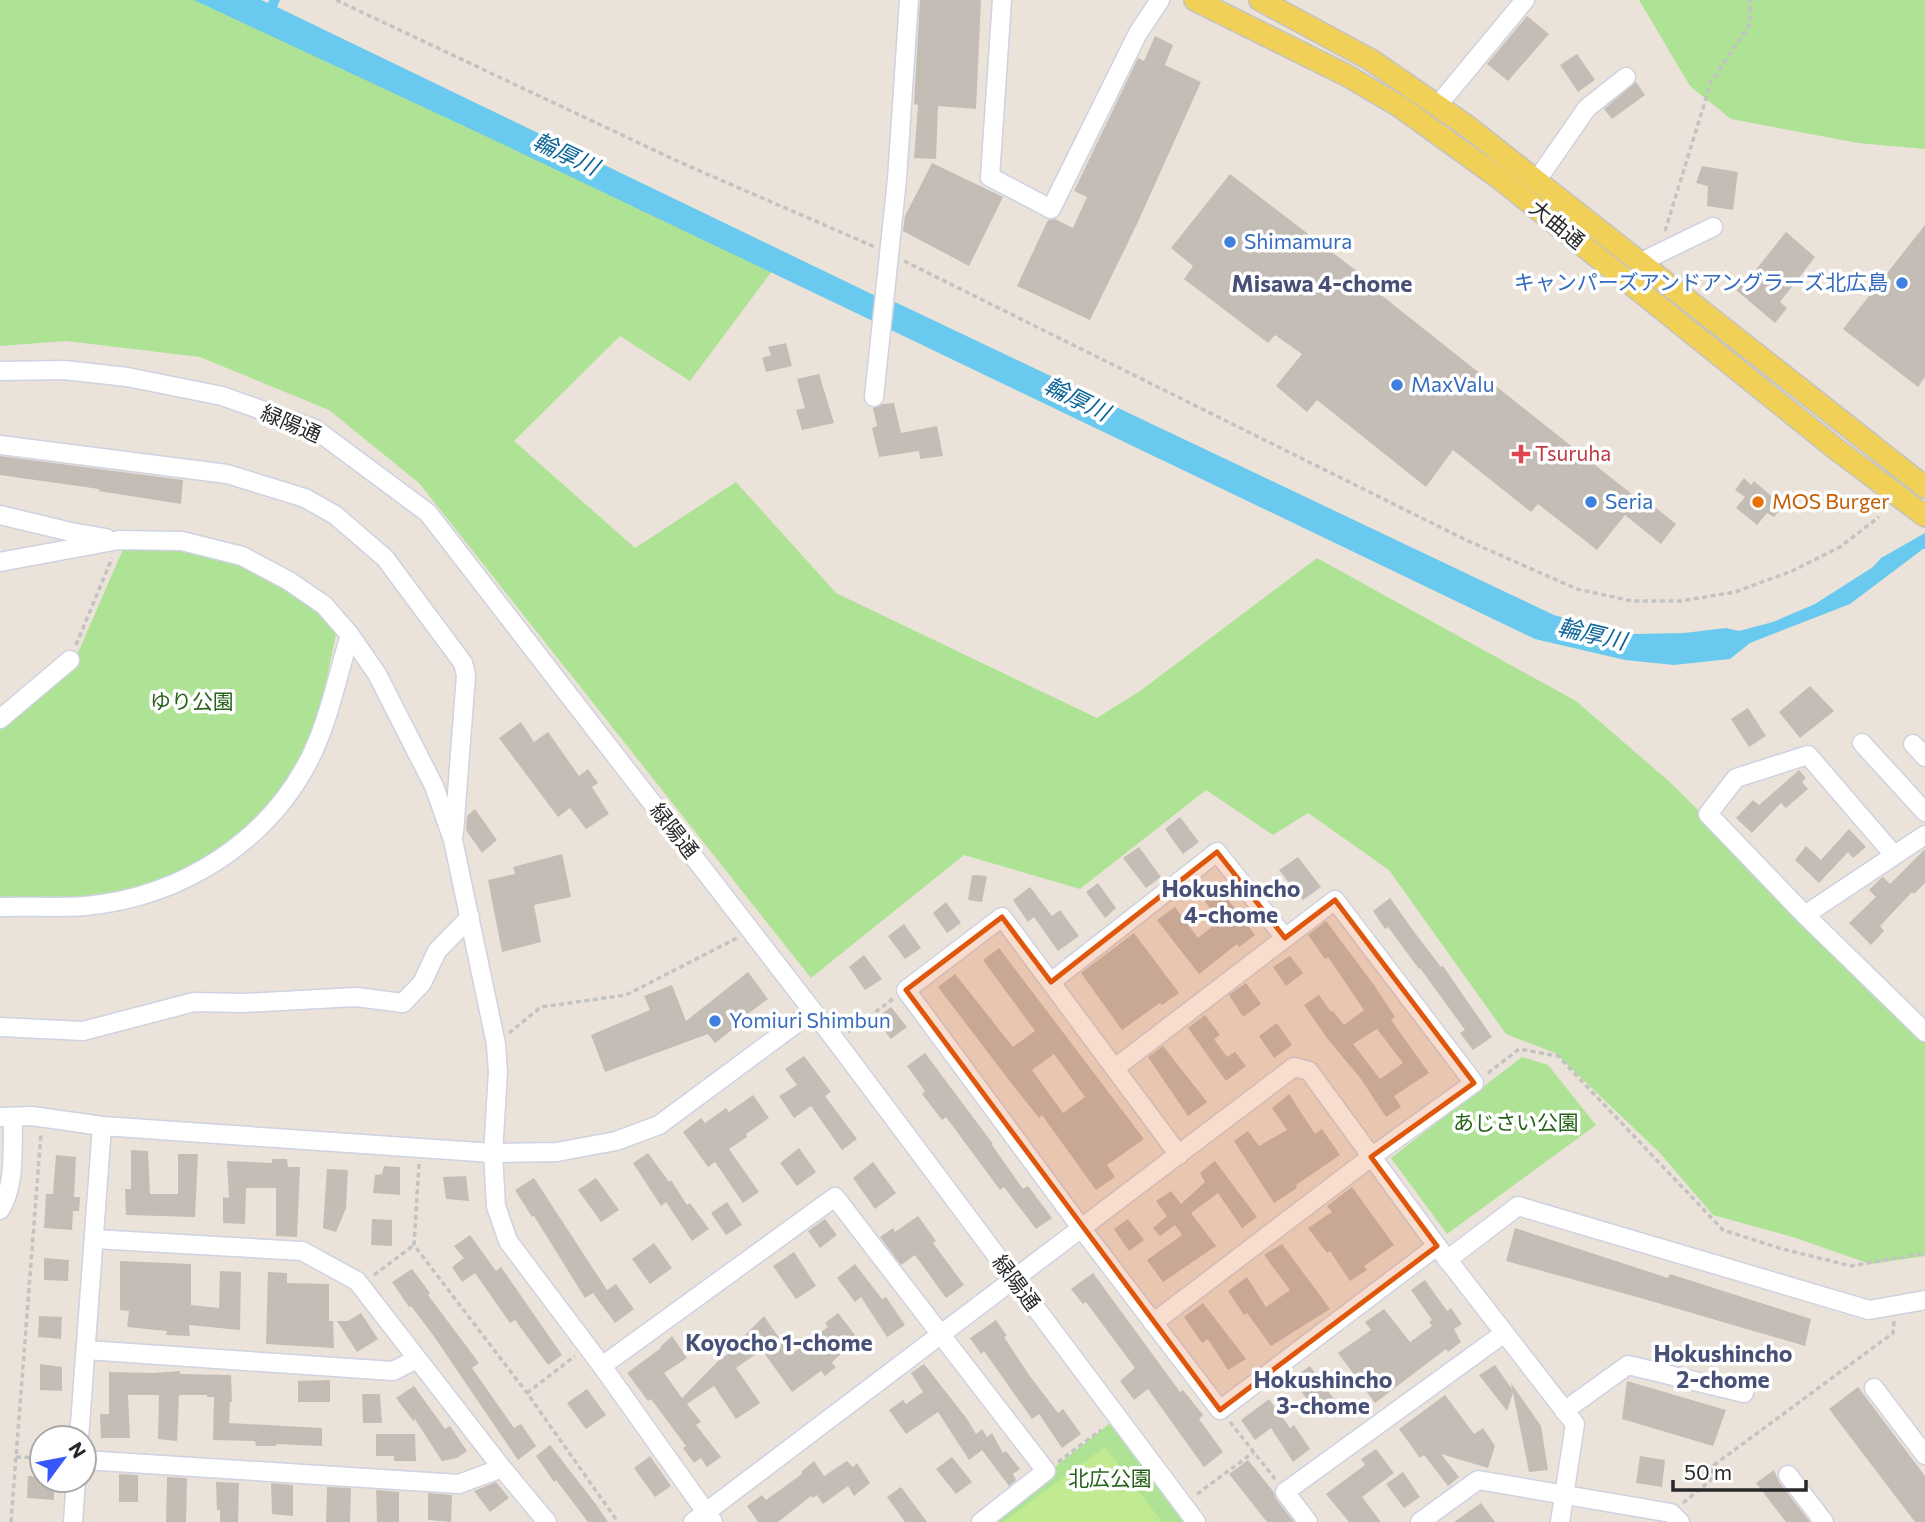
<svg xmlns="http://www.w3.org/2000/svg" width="1925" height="1522" font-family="Commissioner,'Noto Sans JP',sans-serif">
<rect width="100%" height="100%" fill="#ebe3d9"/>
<g fill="#aee295">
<polygon points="0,0 217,0 775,267 690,381 620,336 514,441 635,548 736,482 836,593 1097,718 1140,691 1317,558 1576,701 1672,784 1925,1039 1925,1256 1870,1264 1793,1237 1713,1215 1660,1153 1555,1053 1506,1034 1389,870 1308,813 1273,835 1206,790 1080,889 964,855 811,978 419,483 329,410 200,357 66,341 0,346"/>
<polygon points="1639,0 1925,0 1925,149 1858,143 1731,119 1690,86"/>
<path d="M124,547C141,547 161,544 178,547C229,558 276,578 316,610C325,618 334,623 336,634C327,676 320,720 302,758C268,830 184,885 107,895C72,900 35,898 0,900V730L70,671Z"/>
<polygon points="1522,1057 1548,1065 1596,1125 1447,1234 1391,1158"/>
<polygon points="1118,1417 1196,1522 985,1522"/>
</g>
<polygon fill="#c2ea90" points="1105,1447 1162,1522 1003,1522"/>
<g fill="#6ac9ef">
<polygon points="194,0 261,0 268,3 269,0 280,0 277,7 880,298 877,323 494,140"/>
<polygon points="895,302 1554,615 1588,625 1634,634 1684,633 1726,628 1739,631 1773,622 1815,604 1873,567 1881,558 1925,533 1925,549 1923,549 1850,604 1750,643 1730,659 1674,665 1625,660 1535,639 891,330"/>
</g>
<g fill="#c3bdb6" fill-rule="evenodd">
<polygon points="920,0 981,0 976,109 938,106 936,159 914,158 918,105 914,104"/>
<polygon points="1527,16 1549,34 1508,81 1487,64"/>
<polygon points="1155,36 1173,45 1165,65 1201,82 1137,224 1090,320 1017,286 1048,220 1055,219 1073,228 1087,197 1074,191 1138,58 1144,61"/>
<polygon points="1577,54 1595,80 1578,92 1560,65"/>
<polygon points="1636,82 1645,95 1612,119 1604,109"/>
<polygon points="932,163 1003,197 969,266 903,231 905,216"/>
<polygon points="1702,166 1738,172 1733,210 1707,206 1708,186 1696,183"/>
<polygon points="1230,174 1358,272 1356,275 1643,503 1646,500 1676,524 1661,544 1625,515 1597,550 1538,504 1531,512 1453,450 1426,487 1317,400 1307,412 1276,386 1302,354 1275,335 1268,343 1184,279 1193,266 1171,248"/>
<polygon points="1925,225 1925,377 1918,387 1843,329"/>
<polygon points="1786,232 1815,257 1780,302 1787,308 1775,323 1736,290 1747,275 1750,277"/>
<polygon points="786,343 792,366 766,372 762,358 771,355 768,347"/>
<polygon points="819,374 834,423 802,430 796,410 805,408 797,379"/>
<polygon points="894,403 901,433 937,426 943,456 920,459 919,451 879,457 872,428 877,426 873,408 883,404"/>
<polygon points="0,456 183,480 181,504 99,491 99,489 0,475"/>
<polygon points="1744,478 1751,485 1754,481 1777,501 1775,504 1781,509 1774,517 1767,513 1757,525 1736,508 1745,497 1735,490"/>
<polygon points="1810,686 1834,711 1800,738 1779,712"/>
<polygon points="1748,708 1766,736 1749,747 1731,719"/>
<polygon points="521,722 534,742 548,732 579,776 588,769 598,783 592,787 609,814 586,829 570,808 558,817 499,738"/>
<polygon points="1799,770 1806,778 1802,782 1808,789 1786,808 1781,803 1752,833 1736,818 1753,800 1759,805"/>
<polygon points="475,809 497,840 482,853 466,830 467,816"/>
<polygon points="1180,817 1199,842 1183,854 1165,829"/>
<polygon points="1849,829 1866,847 1853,858 1848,852 1819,883 1795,860 1806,846 1821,860"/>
<polygon points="1139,847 1161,877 1146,888 1123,858"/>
<polygon points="1925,849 1925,883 1914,894 1912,892 1880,926 1884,931 1871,945 1849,923 1876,897 1869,890 1881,878 1883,877 1890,884"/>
<polygon points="562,854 571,897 534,905 541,942 502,952 488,880 515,874 513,867"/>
<polygon points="1298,857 1321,887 1303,900 1279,870"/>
<polygon points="972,875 987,876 982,902 968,900"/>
<polygon points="1214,881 1255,935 1239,947 1237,944 1199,974 1157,920 1175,907 1198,938 1219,921 1199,893"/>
<polygon points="1098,883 1116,908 1105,918 1086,892"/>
<polygon points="1030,887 1052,916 1060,910 1079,936 1058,951 1034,917 1028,922 1013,900"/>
<polygon points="1390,898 1415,933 1441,967 1443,966 1492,1037 1473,1050 1460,1033 1465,1030 1420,968 1419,969 1388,927 1385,929 1373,911"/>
<polygon points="946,902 961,923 947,933 933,913"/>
<path d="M1326,921L1374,985L1395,1017L1391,1020L1429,1073L1394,1096L1401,1107L1386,1117L1361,1079L1327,1038L1304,1005L1319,995L1331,1012L1333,1011L1344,1025L1364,1010L1328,957L1325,959L1308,935ZM1377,1029L1403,1063L1380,1079L1353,1044Z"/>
<polygon points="904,924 921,948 905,959 888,936"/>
<polygon points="1134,933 1179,993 1162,1005 1160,1003 1122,1030 1081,973"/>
<path d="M999,948L1144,1139L1107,1165L1115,1177L1096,1190L1042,1115L1039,1118L1012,1084L938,987L955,974L1013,1047L1035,1031L983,960ZM1054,1054L1085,1097L1063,1113L1032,1070Z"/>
<polygon points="864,955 882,979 865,990 849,967"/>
<polygon points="1290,956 1303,973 1286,986 1273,967"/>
<polygon points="748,972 768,999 735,1023 737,1026 715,1043 708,1034 605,1072 591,1035 650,1010 644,996 672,985 686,1021"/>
<polygon points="1246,983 1261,1004 1243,1017 1229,995"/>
<polygon points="891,1007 907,1027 891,1039 875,1019"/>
<polygon points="1205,1015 1220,1035 1214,1039 1227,1057 1235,1052 1246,1066 1226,1081 1188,1028"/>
<polygon points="1277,1023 1292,1045 1274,1058 1259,1036"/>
<polygon points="1163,1046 1207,1102 1188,1116 1148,1057"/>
<polygon points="925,1053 993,1144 992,1145 1023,1189 1028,1186 1052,1218 1036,1229 1004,1187 1000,1190 946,1117 942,1120 922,1094 925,1091 907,1066"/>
<polygon points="804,1056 831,1092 825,1096 857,1139 842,1150 811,1106 794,1118 779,1096 797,1085 785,1069"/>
<polygon points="1289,1094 1315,1134 1322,1129 1340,1155 1296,1185 1297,1188 1274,1203 1234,1141 1248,1131 1259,1146 1287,1130 1272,1108"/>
<polygon points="753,1095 769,1118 746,1134 747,1137 729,1149 759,1192 743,1203 715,1162 708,1167 683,1132 701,1118 705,1123 726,1108 729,1112"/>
<polygon points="799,1148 816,1172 797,1186 780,1163"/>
<polygon points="131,1150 148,1151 150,1194 178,1194 178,1154 198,1154 195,1217 126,1215 125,1189 131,1189"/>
<polygon points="648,1153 669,1182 671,1180 687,1205 690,1203 709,1229 692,1241 666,1202 661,1206 633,1163"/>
<polygon points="56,1155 76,1157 74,1197 80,1197 79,1211 73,1211 72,1230 44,1228 46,1194 53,1194"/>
<polygon points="272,1159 287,1159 288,1167 300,1167 297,1237 276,1236 276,1188 246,1188 245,1224 223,1223 223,1197 229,1198 227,1161 272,1163"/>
<polygon points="1215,1161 1257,1217 1242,1228 1218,1193 1191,1213 1216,1246 1163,1282 1147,1260 1182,1235 1175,1225 1160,1236 1153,1228 1167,1216 1156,1201 1171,1191 1181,1204 1205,1182 1200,1173"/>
<polygon points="873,1162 896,1193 875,1209 853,1178"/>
<polygon points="384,1166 400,1167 400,1195 373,1193 375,1175 382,1174"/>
<polygon points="327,1169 348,1170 346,1208 336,1232 323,1228"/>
<polygon points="466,1176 469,1201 446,1199 443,1177"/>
<polygon points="534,1178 607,1290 616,1284 634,1309 615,1323 593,1293 585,1298 534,1216 532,1217 515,1190"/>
<polygon points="596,1178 619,1210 601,1222 578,1190"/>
<polygon points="1352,1187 1394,1245 1364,1266 1367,1270 1350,1281 1330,1251 1327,1253 1308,1228 1332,1212 1327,1206"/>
<polygon points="727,1202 742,1225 726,1235 711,1213"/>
<polygon points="918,1216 936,1241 933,1243 964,1285 946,1298 915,1255 901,1265 880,1237 893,1228 895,1232"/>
<polygon points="372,1219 392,1220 392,1246 371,1245"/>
<polygon points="825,1219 837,1235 820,1248 808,1231"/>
<polygon points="1128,1219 1144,1240 1129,1251 1114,1229"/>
<polygon points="1515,1228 1668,1278 1670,1274 1811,1319 1805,1346 1644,1299 1506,1261"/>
<polygon points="470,1235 496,1271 501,1267 562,1355 548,1365 515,1320 510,1323 475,1273 462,1282 452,1267 464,1258 454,1246"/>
<polygon points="654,1243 672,1268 650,1284 632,1259"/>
<polygon points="1282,1244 1330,1309 1271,1346 1247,1313 1244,1315 1228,1291 1247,1277 1266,1307 1290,1290 1264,1255"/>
<polygon points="794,1252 816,1286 796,1299 773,1266"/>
<polygon points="44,1258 69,1260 68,1281 44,1280"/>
<polygon points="120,1261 191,1264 191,1305 219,1308 220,1271 241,1272 240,1330 189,1325 190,1336 166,1335 167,1331 127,1327 129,1311 120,1310"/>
<polygon points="855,1264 882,1299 886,1297 905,1325 887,1337 861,1297 855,1302 837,1278"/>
<polygon points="412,1269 430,1293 428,1295 479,1363 472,1368 514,1428 521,1424 536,1446 518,1460 433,1335 411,1306 409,1307 392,1282"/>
<polygon points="268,1272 287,1273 287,1283 329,1284 329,1321 333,1321 334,1348 266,1344"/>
<polygon points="1093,1273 1180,1392 1183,1390 1203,1415 1199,1419 1223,1452 1204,1467 1148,1389 1134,1400 1120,1381 1135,1368 1086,1302 1083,1304 1071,1289"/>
<polygon points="1425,1280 1447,1311 1451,1308 1462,1324 1454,1329 1461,1342 1448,1352 1446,1349 1375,1403 1338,1353 1371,1330 1365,1322 1384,1309 1410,1342 1432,1326 1429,1322 1432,1320 1411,1290"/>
<polygon points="1203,1303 1246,1359 1228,1370 1208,1339 1202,1343 1184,1317"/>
<polygon points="361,1313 378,1339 357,1352 337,1321 348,1321"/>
<polygon points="838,1313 859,1340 836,1358 832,1363 836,1367 825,1376 821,1371 792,1392 762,1350 736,1368 760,1403 736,1419 714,1386 687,1404 701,1422 696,1425 721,1457 707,1467 701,1458 694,1463 683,1448 686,1446 651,1399 648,1401 627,1373 661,1348 660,1347 672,1336 687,1358 664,1373 682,1398 718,1361 748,1340 744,1336 764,1316 789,1352 793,1353 828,1327 825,1323"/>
<polygon points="39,1316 62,1317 61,1339 38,1337"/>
<polygon points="996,1320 1007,1336 1004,1337 1029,1375 1058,1413 1063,1409 1081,1434 1062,1448 1039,1414 1032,1419 984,1351 981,1354 970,1338"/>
<polygon points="40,1364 62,1367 62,1391 40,1390"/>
<polygon points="924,1364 967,1419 976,1434 982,1429 987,1437 992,1433 1003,1453 1006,1451 1020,1469 1013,1474 1016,1480 1009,1486 982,1450 969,1460 938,1412 906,1434 889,1410 903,1400 906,1404 923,1392 911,1373"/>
<polygon points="1495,1365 1512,1389 1511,1383 1541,1426 1548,1470 1529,1472 1513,1393 1507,1411 1479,1375"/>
<polygon points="1310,1366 1339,1406 1326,1417 1315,1400 1310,1404 1292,1378"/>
<polygon points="180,1371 180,1374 231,1375 232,1402 230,1402 229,1423 322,1428 322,1446 276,1444 276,1446 256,1446 255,1441 213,1440 214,1397 207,1397 207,1395 179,1395 177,1441 158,1439 159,1395 128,1395 130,1438 101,1438 100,1414 109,1414 109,1372 153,1373"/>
<polygon points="330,1380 330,1402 298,1402 298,1381"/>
<polygon points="1627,1381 1726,1410 1713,1446 1622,1419"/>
<polygon points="414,1386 445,1429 450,1426 467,1451 457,1458 442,1461 414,1418 414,1422 396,1398"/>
<polygon points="1858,1387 1925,1476 1925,1522 1915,1522 1829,1409"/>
<polygon points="587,1389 606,1415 586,1429 567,1403"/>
<polygon points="362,1394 380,1394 382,1423 363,1423"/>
<polygon points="1445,1395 1474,1434 1483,1428 1495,1446 1488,1468 1441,1454 1459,1477 1448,1486 1424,1455 1420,1458 1399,1429"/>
<polygon points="1269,1399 1290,1428 1294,1425 1310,1449 1293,1462 1271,1428 1255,1440 1241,1420"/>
<polygon points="376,1434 415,1434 416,1461 394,1461 394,1456 376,1456"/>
<polygon points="550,1445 595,1503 608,1522 588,1522 556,1480 554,1482 536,1456"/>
<polygon points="1376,1449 1394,1473 1362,1497 1381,1522 1349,1522 1326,1494 1365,1465 1361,1459"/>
<polygon points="650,1456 671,1486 655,1497 634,1468"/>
<polygon points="1640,1456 1665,1460 1662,1487 1636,1483"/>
<polygon points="952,1457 972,1482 956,1494 936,1469"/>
<polygon points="1248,1460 1273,1491 1276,1499 1294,1522 1267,1522 1229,1474"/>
<polygon points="814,1461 824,1476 847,1461 853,1467 857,1463 870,1483 854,1496 848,1486 823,1504 817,1495 813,1498 811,1496 778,1522 758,1522 747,1506 762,1495 766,1500 802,1474 801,1472"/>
<polygon points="1774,1470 1779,1482 1810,1522 1786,1522 1756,1483"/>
<polygon points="1403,1472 1420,1497 1404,1508 1386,1484"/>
<polygon points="119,1474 138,1475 138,1502 119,1502"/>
<polygon points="28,1476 42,1477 42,1480 54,1480 54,1500 27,1498"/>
<polygon points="167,1477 187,1478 186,1522 166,1522"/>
<polygon points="216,1482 239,1483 238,1522 220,1522 220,1510 217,1510"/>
<polygon points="496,1482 509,1498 490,1512 474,1491"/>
<polygon points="271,1483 293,1485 293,1516 272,1514"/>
<polygon points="327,1487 351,1488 350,1522 326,1522"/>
<polygon points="901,1487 927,1522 905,1522 887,1497"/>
<polygon points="376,1490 399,1492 399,1522 377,1522"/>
<polygon points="428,1493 452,1495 451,1522 428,1520"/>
<polygon points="1481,1503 1495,1522 1454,1522"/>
</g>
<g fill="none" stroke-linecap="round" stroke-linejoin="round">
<g stroke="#ced2e1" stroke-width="21">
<g id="minor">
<polyline points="1002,0 990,177 1051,209 1138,33 1160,0"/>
<polyline points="1438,105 1525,0"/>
<polyline points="1537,180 1587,108 1626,77"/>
<polyline points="1641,262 1713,227"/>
<polyline points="0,371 64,370 127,377 222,396 315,429 428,513 836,1041 1196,1522"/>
<polyline points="874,397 897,179 909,0"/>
<polyline points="0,445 227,474 305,498 335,515 385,558 463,663 466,675 454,833"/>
<polyline points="0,515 71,532 106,538"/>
<polyline points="0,562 119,540 182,541 242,556 289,581 324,605 350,635 377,674 434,786 453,840 496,1044 498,1072 493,1153 496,1206 508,1241 602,1366 713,1522"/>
<polyline points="0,719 70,660"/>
<polyline points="1862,743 1925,812"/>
<polyline points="1913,744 1925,757"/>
<polyline points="1894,855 1808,755 1736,778 1708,814 1805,915 1925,1032"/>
<path d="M0,907C28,906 57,908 85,906C182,897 271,841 313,752C330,715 338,674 350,635"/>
<polyline points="1805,915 1925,835"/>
<polyline points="1051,982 1217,852 1285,938"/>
<polyline points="0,1027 83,1031 194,1002 244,1003 356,997 403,1003 422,983 437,951 470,917"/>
<polyline points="1115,1068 1335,900 1474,1083 1371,1157 1153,1323"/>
<polyline points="0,1117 32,1116 102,1126 493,1153 557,1152 616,1141 659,1125 813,1011"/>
<polyline points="1179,1155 1002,917 906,990 1082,1229 1220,1410 1437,1246"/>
<path d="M0,1210C16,1185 12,1146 13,1117"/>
<polyline points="94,1239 302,1251 357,1281 502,1468 547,1522"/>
<polyline points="1447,1260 1518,1206 1869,1310 1925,1300"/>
<polyline points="86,1350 393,1371 417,1359"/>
<polyline points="602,1366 835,1197 1046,1471 981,1522"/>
<polyline points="1874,1388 1925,1455"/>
<polyline points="1564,1411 1628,1365 1744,1393"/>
<polyline points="79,1438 102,1126"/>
<polyline points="84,1460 459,1484 502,1468"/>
<polyline points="1788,1475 1824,1522"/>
<polyline points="73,1522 76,1480"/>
<polyline points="693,1522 1294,1067 1309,1071 1437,1246 1575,1424 1560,1522"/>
<polyline points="1308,1522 1285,1492 1503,1334"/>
<polyline points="1420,1522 1478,1480 1671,1513 1680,1522"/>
</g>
</g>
<g stroke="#c3c3c3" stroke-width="24">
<g id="major">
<polyline points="1195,0 1346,75 1399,106 1499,178 1836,449 1925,516"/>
<polyline points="1260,0 1371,60 1467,126 1925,487"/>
</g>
</g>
<g stroke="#c3c3c3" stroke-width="3.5" stroke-dasharray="5 3.5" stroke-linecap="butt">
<polyline points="336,0 677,161 875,247"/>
<polyline points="1665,231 1711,82 1750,24 1750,0"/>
<polyline points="904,261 1466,540 1577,589 1632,601 1681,601 1735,592 1792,571 1840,547 1879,517"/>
<polyline points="76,645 112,558"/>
<polyline points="848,1032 893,999"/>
<polyline points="509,1033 541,1007 626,995 737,938"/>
<polyline points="1488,1073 1519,1049 1558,1056 1723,1230 1779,1248 1851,1266 1925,1253"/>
<polyline points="419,1164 414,1245 527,1393 618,1522"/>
<polyline points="374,1275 414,1245"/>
<polyline points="527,1393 575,1356"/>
<polyline points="1230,1422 1275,1479"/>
<polyline points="16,1457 42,1458"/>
<polyline points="1058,1462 1101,1430"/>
<polyline points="1197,1494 1254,1452"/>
<polyline points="1683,1503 1710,1481 1714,1465 1893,1333 1894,1321"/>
<polyline points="11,1522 41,1133"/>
</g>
<use href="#minor" stroke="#fff" stroke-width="18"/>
<use href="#major" stroke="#f1d058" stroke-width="21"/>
</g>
<path fill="#de570d" fill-opacity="0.2" stroke="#de570d" stroke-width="5" stroke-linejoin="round" d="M1217,852L1285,938L1335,900L1474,1083L1371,1157L1437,1246L1220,1410L906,990L1002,917L1051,982Z"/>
<g fill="#3f7fe0" stroke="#fff" stroke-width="2.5">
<circle cx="1230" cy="242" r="7"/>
<circle cx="1902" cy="283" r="7"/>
<circle cx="1397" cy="385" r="7"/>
<circle cx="1591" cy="502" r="7"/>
<circle cx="715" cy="1021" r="7"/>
</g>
<path fill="#e0444e" stroke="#fff" stroke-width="2.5" d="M1517.5 443.5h7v7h7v7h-7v7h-7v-7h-7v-7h7z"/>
<circle fill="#e8710a" stroke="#fff" stroke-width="2.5" cx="1758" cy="502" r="7"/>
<g text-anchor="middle" stroke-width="7" stroke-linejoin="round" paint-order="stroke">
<g font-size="21" fill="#282828" stroke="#fff">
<text transform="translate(1557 225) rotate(39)" y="7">大曲通</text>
<text transform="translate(291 424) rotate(23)" y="7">緑陽通</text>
<text transform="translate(674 831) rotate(52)" y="7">緑陽通</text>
<text transform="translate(1016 1283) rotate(53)" y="7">緑陽通</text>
</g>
<g font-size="21" fill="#366cbe" stroke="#fff" text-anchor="start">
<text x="1244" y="249">Shimamura</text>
<text x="1888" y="290" text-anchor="end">キャンパーズアンドアングラーズ北広島</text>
<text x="1411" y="392">MaxValu</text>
<text x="1605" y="509">Seria</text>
<text x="729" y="1028">Yomiuri Shimbun</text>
</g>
<g font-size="21" fill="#be3a42" stroke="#fff" text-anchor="start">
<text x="1535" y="461">Tsuruha</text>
</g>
<g font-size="21" fill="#c56008" stroke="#fff" text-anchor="start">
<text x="1772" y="509">MOS Burger</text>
</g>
<g font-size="21" fill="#276419" stroke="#fff">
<text x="192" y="709">ゆり公園</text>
<text x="1516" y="1130">あじさい公園</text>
<text x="1110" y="1486">北広公園</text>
</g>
<g font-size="23" font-style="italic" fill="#0c6598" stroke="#fff">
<text transform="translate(566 154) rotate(25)" y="8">輪厚川</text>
<text transform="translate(1077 399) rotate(26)" y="8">輪厚川</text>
<text transform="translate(1592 634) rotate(13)" y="8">輪厚川</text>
</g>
<g font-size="23" font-weight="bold" fill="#495078" stroke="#fff">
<text x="1322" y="292">Misawa 4-chome</text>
<text x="1231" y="897">Hokushincho<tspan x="1231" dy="26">4-chome</tspan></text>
<text x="779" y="1351">Koyocho 1-chome</text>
<text x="1723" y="1362">Hokushincho<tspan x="1723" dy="26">2-chome</tspan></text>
<text x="1323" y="1388">Hokushincho<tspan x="1323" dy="26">3-chome</tspan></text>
</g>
</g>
<g transform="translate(63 1459) rotate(58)"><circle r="33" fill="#ffffff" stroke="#a9a9a9" stroke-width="2"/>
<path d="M0-5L12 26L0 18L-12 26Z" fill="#3657fa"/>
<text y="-10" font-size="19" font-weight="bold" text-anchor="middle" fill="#282828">N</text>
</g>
<path d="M1673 1480v10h133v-10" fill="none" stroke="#282828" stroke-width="3.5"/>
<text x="1684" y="1480" font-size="21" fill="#282828" stroke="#ffffff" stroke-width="5" paint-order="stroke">50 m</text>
</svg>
